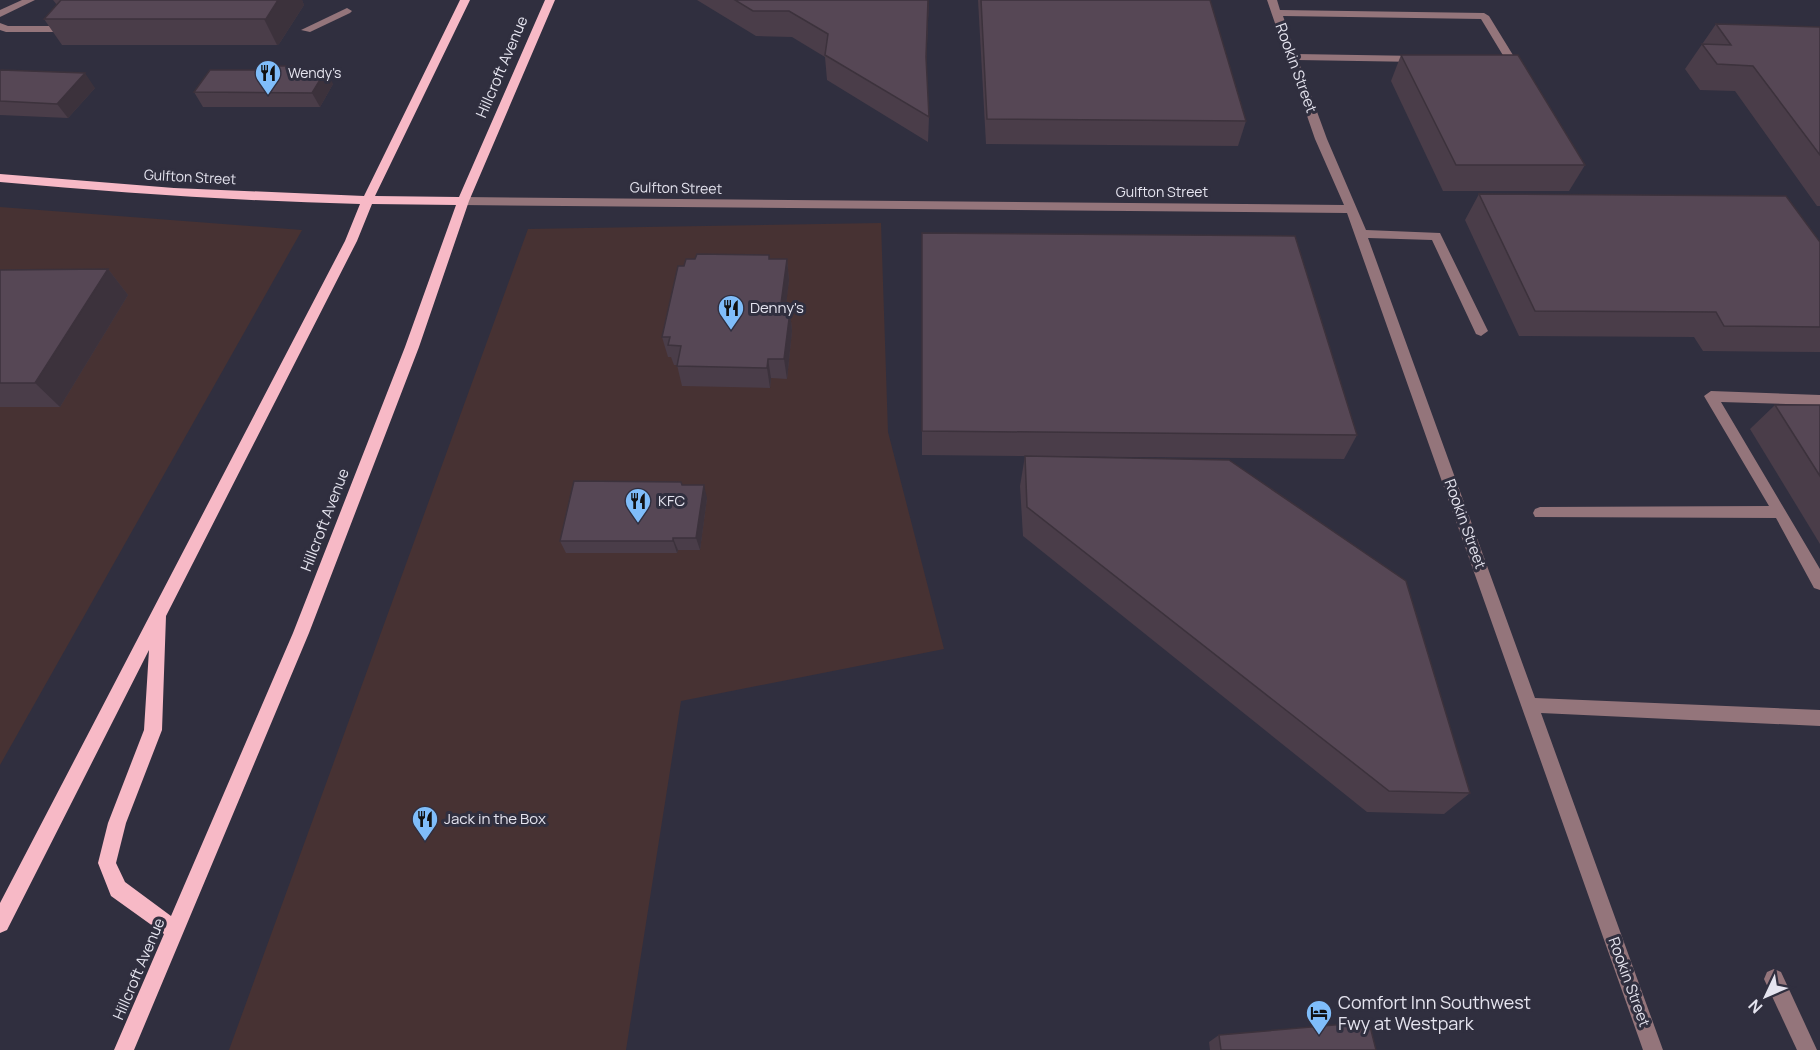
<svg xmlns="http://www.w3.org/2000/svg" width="1820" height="1050" font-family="Manrope,sans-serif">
<rect width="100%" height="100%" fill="#302f3f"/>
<g fill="#473233">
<polygon points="0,207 302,230 0,765"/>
<polygon points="881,223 888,432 944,649 681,701 626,1050 229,1050 528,229"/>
</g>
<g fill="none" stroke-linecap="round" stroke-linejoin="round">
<g fill="#94757b" fill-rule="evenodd">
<polygon points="22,0 35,0 0,17 0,10"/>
<polygon points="1267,0 1277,0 1280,10 1484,13 1489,16 1516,60 1511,63 1493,62 1493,58 1504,57 1481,19 1283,16 1296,54 1419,56 1424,59 1419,62 1298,60 1327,139 1366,230 1440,233 1488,331 1481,336 1476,334 1432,240 1368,238 1535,698 1820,710 1820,726 1541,713 1663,1050 1643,1050 1347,213 463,205 457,201 463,197 1344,205 1315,139"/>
<polygon points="347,8 352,11 350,13 310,32 301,30"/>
<polygon points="0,23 8,26 71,26 76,29 71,32 6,32 0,30"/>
<polygon points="1711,391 1820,395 1820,405 1721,402 1820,569 1820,590 1814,588 1776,518 1535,517 1533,513 1535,509 1540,507 1769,506 1704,396"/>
<polygon points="1774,969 1781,972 1817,1050 1797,1050 1764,979 1767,972"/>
</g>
<path fill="#f7b9c6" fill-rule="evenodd" d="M460,0H470L375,196L459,197L545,0H555L469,201L419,347L309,633L134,1050H114L164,934L111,896L98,863L108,823L144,730L149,650L7,930L0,933V903L345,241L360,204C240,201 120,193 0,182V174L174,188L364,196ZM372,204L456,205L405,347L293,633L171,916L125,882L116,863L126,823L162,730L166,616L357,241Z"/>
</g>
<g fill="#4a3d49">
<polygon points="53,0 302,0 304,5 279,44 277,45 62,45 44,19 57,5"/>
<polygon points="697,0 929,0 926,66 929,117 928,142 827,80 825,57 792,37 756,36"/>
<polygon points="978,0 1210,0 1246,121 1238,146 986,144"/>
<polygon points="1716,24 1820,27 1820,206 1817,206 1735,91 1700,90 1685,69"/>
<polygon points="1401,55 1585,165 1569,191 1443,191 1391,81"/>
<polygon points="294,66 296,70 333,84 320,107 203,107 194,92 262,70"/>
<polygon points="0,71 95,88 68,118 0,115"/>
<polygon points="1479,194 1820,242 1820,352 1703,351 1694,337 1519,336 1465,220"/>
<polygon points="922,233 1357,435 1344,459 922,455"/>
<polygon points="770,259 787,259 789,280 785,311 790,311 792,331 787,379 771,378 770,388 682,386 677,365 674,365 671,357 668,357 662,337 684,266"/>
<polygon points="108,269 128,295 60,407 0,407 0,270"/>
<polygon points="1775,405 1820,405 1820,544 1750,429"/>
<polygon points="1025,456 1470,793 1444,814 1367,812 1023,536 1020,486"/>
<polygon points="682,485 707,498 700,550 678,550 677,553 566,553 560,541"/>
<polygon points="1219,1035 1376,1050 1210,1050 1209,1042"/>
</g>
<g fill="#3c323c">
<polygon points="278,0 302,0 304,5 279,44 277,45 264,19"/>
<polygon points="928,0 929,0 925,83 926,57"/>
<polygon points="326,70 333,84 320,107 312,93"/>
<polygon points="85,73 95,88 68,118 57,104"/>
<polygon points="787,259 789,280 783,331 780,311"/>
<polygon points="108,269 128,295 60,407 35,383"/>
<polygon points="790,311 792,331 787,379 784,359"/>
<polygon points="768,359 771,378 770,388 767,368"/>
<polygon points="704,485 707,498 700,550 696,538"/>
<polygon points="673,538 678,550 677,553 673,541"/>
</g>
<g fill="#564755" stroke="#3c323c" stroke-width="1.5">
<polygon points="61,0 278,0 266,19 44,19"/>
<polygon points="735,0 928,0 926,57 929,117 825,55 828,34 789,11 753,11"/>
<polygon points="981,0 1210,0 1246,121 987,119"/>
<polygon points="1716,24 1820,27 1820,155 1753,66 1717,64 1702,44 1731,45"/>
<polygon points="1401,55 1518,55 1585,165 1456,165"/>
<polygon points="265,66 294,66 292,70 326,70 312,93 194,92 210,70 262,70"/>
<polygon points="1,70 85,73 57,104 0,101 0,71"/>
<polygon points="1479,194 1786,196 1820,242 1820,327 1724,326 1716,312 1535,311"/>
<polygon points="922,233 1295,236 1357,435 922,431"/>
<polygon points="697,254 769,255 769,259 787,259 780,311 790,311 784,359 768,359 767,368 677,366 681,346 668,345 670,337 662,337 678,266 684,266 686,259 695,259"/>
<polygon points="108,269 35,383 0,383 0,270"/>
<polygon points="1775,405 1820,405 1820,476"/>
<polygon points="1025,456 1229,460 1406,581 1470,793 1389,791 1027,507"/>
<polygon points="574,481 681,482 682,485 704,485 696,538 673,538 673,541 560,541"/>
<polygon points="1369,1022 1376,1050 1221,1050 1219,1035"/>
</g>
<defs>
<g id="restaurant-pin" transform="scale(1.35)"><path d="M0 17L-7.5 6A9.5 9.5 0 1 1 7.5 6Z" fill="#7fbdfa" stroke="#302f3f"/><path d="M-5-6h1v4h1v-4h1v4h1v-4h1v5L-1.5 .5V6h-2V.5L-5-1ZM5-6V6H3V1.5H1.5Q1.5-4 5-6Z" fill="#111"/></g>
<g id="hotel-pin" transform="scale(1.35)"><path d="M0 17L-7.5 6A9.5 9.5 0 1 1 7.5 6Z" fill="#7fbdfa" stroke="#302f3f"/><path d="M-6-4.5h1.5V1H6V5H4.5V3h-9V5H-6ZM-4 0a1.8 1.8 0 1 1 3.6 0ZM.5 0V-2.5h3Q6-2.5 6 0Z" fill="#111"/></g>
</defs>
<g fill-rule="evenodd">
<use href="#restaurant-pin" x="268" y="73"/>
<use href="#restaurant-pin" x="731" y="308"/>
<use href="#restaurant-pin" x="638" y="501"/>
<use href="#restaurant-pin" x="425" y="819"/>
<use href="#hotel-pin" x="1319" y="1013"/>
</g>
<g text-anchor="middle" stroke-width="6" stroke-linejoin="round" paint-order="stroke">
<g font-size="14" fill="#e5e4ef" stroke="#302f3f" text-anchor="start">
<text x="288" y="78">Wendy's</text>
</g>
<g font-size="14" fill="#e5e4ef" stroke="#302f3f">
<text transform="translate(190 177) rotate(3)" y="5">Gulfton Street</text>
<text transform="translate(676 188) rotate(1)" y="5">Gulfton Street</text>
<text x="1162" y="197">Gulfton Street</text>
</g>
<g font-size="15" fill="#e5e4ef" stroke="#302f3f">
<text transform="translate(502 67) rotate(-67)" y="5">Hillcroft Avenue</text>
<text transform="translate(1296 68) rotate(70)" y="5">Rookin Street</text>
<text transform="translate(325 520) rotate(-69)" y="5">Hillcroft Avenue</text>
<text transform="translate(1465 524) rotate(70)" y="5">Rookin Street</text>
<text transform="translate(139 969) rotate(-67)" y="5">Hillcroft Avenue</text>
<text transform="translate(1629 982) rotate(70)" y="5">Rookin Street</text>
</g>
<g font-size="15" fill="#e5e4ef" stroke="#302f3f" text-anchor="start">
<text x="750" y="313">Denny's</text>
<text x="658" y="506">KFC</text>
<text x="444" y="824">Jack in the Box</text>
</g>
<g font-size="18" fill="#e5e4ef" stroke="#302f3f" text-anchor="start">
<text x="1338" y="1009">Comfort Inn Southwest<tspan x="1338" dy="21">Fwy at Westpark</tspan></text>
</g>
</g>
<g transform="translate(1766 996) rotate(226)" stroke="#302f3f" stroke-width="4.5" paint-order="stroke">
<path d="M0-4.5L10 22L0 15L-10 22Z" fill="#e5e4ef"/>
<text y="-9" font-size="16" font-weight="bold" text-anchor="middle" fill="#e5e4ef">N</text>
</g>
</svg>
